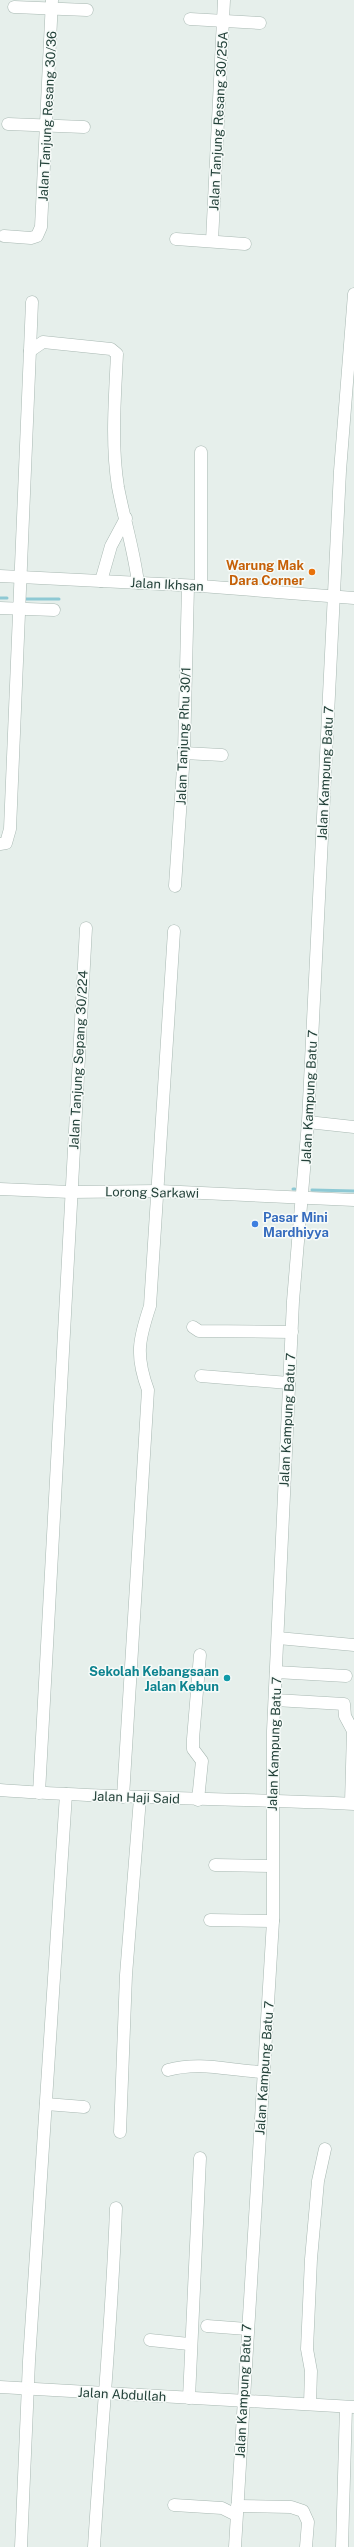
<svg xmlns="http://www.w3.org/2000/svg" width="354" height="2547" font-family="'Public Sans',sans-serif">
<rect width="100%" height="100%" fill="#e6efeb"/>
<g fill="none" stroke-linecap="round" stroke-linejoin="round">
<g stroke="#8ec9d4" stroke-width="3">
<polyline points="0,598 7,598"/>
<polyline points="26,599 59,599"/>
<polyline points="293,1189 295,1189"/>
<polyline points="312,1190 354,1191"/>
</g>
<g stroke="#a8b8b2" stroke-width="13">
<g id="minor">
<polyline points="14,7 87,10"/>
<polyline points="190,19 260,23"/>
<polyline points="8,124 84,127"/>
<polyline points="4,236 31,238 37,236 41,227 52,0"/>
<polyline points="176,239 245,244"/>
<polyline points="212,241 224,0"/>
<path d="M30,351L43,342L111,349L117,354C115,397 111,444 118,487C124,519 134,550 138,583"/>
<polyline points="201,452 201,586"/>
<polyline points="0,576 201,586 354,598"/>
<polyline points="101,581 111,546 126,518"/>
<polyline points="0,608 54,610"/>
<polyline points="184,753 222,755"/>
<polyline points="0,844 6,843 10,829 32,302"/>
<polyline points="175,886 184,753 188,586"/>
<polyline points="308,1122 354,1127"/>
<polyline points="0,1189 70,1192 159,1191 354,1200"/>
<polyline points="193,1327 199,1331 292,1332"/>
<polyline points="201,1376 289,1383"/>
<polyline points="278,1638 354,1645"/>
<polyline points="276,1672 346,1676"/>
<polyline points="275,1700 344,1704 345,1716 353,1731 351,1803"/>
<path d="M0,1790C118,1799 236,1798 354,1804"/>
<polyline points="39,1793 86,928"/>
<path d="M123,1797L148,1390C135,1355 139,1339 150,1306L174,931"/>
<polyline points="198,1800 202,1761 193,1749 193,1739 200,1655"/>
<polyline points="215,1865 272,1866"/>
<polyline points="210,1920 273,1921"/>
<path d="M168,2070C201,2061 231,2071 264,2072"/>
<polyline points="46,2104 84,2107"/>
<polyline points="120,2132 126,1975 140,1798"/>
<polyline points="207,2326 247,2329"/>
<polyline points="150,2340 189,2344"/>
<polyline points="0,2387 354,2407"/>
<polyline points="189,2398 200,2158"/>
<polyline points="310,2404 311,2371 307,2349 311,2259 318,2181 325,2149"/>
<polyline points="174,2505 222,2508 236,2515"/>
<polyline points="237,2506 291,2507 303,2511 308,2522 306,2547"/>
<polyline points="21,2547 29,2361 66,1794"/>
<path d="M94,2547C101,2434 112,2321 116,2208"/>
<polyline points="235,2547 273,1921 273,1731 293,1301 308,1122 340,471 354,294"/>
<polyline points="342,2547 346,2407"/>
</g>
</g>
<use href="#minor" stroke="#fff" stroke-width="12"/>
</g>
<circle fill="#e8710a" stroke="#f7fbf9" stroke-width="1.5" cx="312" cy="572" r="4"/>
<circle fill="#3f7fe0" stroke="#f7fbf9" stroke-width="1.5" cx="255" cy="1224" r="4"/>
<circle fill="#0f9aa8" stroke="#f7fbf9" stroke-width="1.5" cx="227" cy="1678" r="4"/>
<g text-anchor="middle" stroke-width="3" stroke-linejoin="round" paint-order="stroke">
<g font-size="13" fill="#24423a" stroke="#f7fbf9">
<text transform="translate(47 116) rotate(-87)" y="5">Jalan Tanjung Resang 30/36</text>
<text transform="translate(218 121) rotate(-87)" y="5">Jalan Tanjung Resang 30/25A</text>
<text transform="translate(167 584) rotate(3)" y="5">Jalan Ikhsan</text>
<text transform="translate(183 736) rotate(-88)" y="5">Jalan Tanjung Rhu 30/1</text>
<text transform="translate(325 773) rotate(-87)" y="5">Jalan Kampung Batu 7</text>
<text transform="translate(78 1060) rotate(-87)" y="5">Jalan Tanjung Sepang 30/224</text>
<text transform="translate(309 1097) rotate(-87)" y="5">Jalan Kampung Batu 7</text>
<text transform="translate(152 1192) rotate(1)" y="5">Lorong Sarkawi</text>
<text transform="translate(287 1420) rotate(-87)" y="5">Jalan Kampung Batu 7</text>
<text transform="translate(274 1744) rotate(-88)" y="5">Jalan Kampung Batu 7</text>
<text transform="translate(136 1797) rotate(2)" y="5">Jalan Haji Said</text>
<text transform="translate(264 2068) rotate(-86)" y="5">Jalan Kampung Batu 7</text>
<text transform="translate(243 2391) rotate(-87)" y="5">Jalan Kampung Batu 7</text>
<text transform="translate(122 2394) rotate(3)" y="5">Jalan Abdullah</text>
</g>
<g font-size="13" font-weight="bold" fill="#c56008" stroke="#f7fbf9" text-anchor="end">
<text x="304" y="570">Warung Mak<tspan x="304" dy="15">Dara Corner</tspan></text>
</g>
<g font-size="13" font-weight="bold" fill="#366cbe" stroke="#f7fbf9" text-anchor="start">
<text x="263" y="1222">Pasar Mini<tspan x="263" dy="15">Mardhiyya</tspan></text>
</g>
<g font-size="13" font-weight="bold" fill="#0d838f" stroke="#f7fbf9" text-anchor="end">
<text x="219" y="1676">Sekolah Kebangsaan<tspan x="219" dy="15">Jalan Kebun</tspan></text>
</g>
</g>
</svg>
